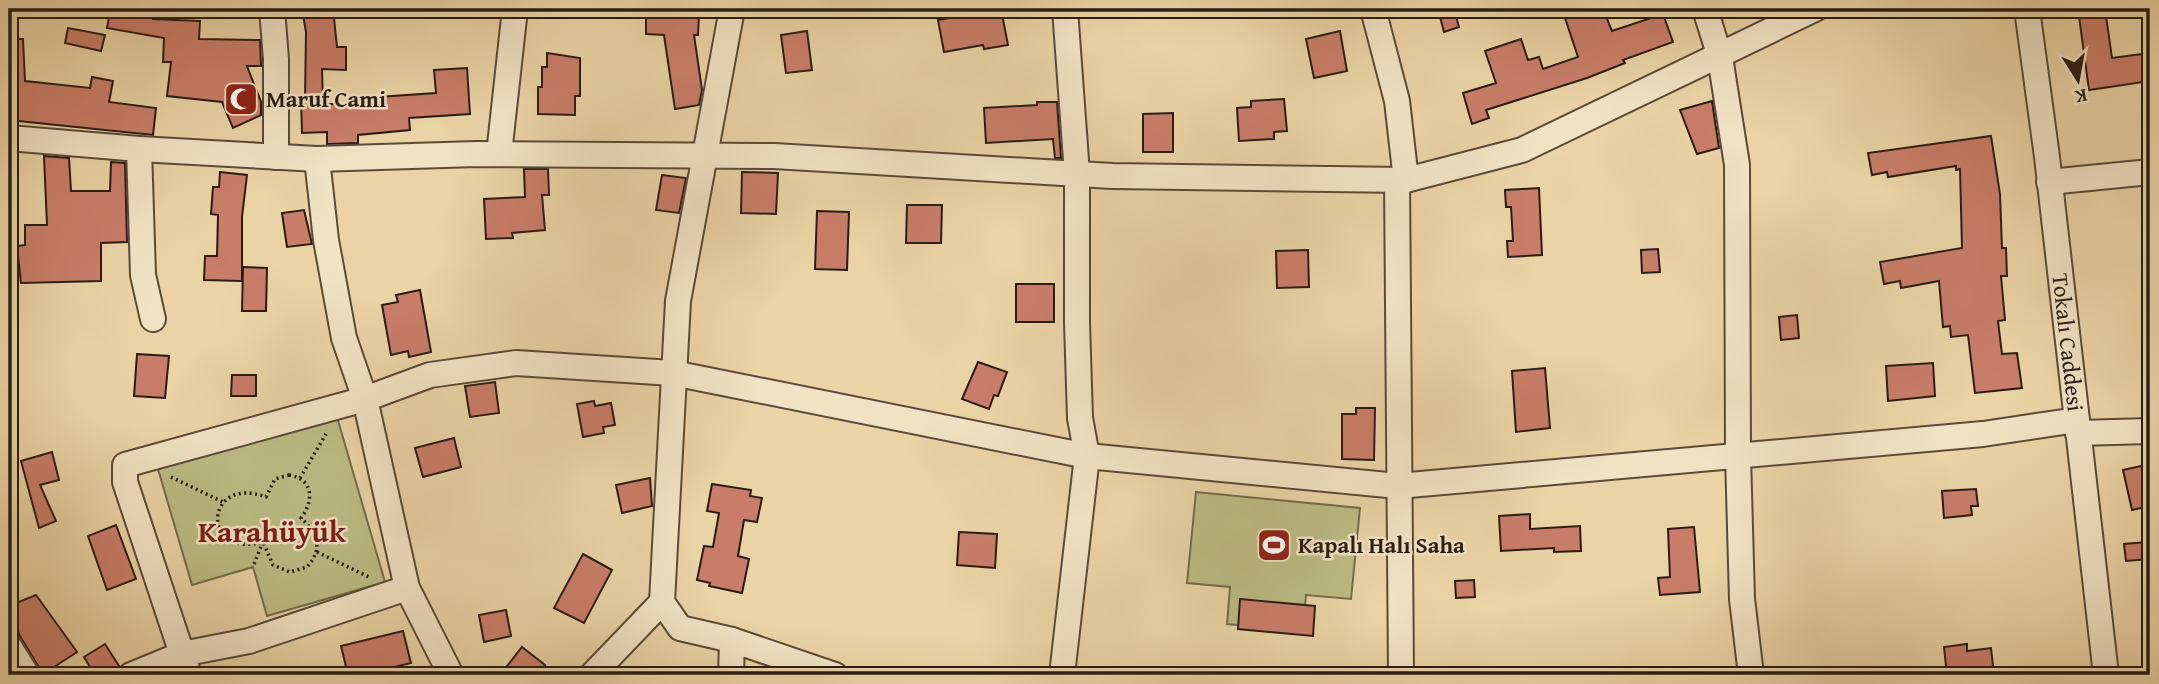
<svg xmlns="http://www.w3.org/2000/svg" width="2159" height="684" font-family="'Gentium Book Plus',serif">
<rect width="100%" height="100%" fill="#ead3a5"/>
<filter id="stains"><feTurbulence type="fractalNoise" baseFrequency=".00286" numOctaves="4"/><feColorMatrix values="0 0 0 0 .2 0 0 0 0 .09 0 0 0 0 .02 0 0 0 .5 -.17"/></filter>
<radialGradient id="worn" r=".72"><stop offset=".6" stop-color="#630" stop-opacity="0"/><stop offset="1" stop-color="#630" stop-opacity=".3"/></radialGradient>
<g fill="#bbbb83" stroke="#726c4c" stroke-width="2">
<polygon points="337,417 385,582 267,616 253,567 192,585 158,469"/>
<polygon points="1196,492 1360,508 1351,599 1306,595 1303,631 1227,624 1230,587 1187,583"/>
</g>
<g fill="#c97d69" stroke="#291c15" stroke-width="2">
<polygon points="120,9 155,9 153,19 200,21 199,39 260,40 261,66 247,66 261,102 261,115 233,128 222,102 167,96 171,62 163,62 164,38 107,28 109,17 118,18"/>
<polygon points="302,9 333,9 337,47 346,47 346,70 322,69 323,104 378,104 378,97 436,93 434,70 467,68 470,114 409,118 410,130 358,135 358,143 327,144 327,132 302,133 301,99 305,99 306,32"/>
<polygon points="1454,9 1459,27 1444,32 1439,13"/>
<polygon points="1562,9 1603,9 1612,31 1663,14 1673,42 1623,60 1625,63 1587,78 1486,110 1489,118 1472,124 1463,93 1496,83 1485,51 1521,39 1528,60 1539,57 1543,69 1578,57"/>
<polygon points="2078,9 2105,9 2112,58 2150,53 2150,81 2089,90"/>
<polygon points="990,11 991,15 1002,14 1008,45 984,49 983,45 944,52 938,20"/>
<polygon points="646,14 699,15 698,35 694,35 702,90 699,105 675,109 664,35 646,34"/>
<polygon points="68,28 105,35 101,51 65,43"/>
<polygon points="807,31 812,70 786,73 781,35"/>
<polygon points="1340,31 1347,71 1314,78 1306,39"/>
<polygon points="9,39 23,39 25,81 90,88 92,77 113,81 109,102 156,108 153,135 9,120"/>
<polygon points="547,53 580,58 580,96 575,96 575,115 538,114 538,87 542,87 542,67 547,67"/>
<polygon points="1284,99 1287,131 1274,132 1274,139 1239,141 1237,108 1251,107 1251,101"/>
<polygon points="1712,101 1719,148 1697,154 1680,110"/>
<polygon points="1037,102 1057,102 1061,158 1055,158 1053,139 986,143 984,108 1037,105"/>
<polygon points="1173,113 1173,152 1143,152 1143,114"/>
<polygon points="1991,136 2000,194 2002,248 2006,248 2007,276 2001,276 2005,320 1998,321 2002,354 2017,353 2022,388 1975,393 1968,335 1951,337 1950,326 1943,327 1939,281 1901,288 1900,281 1884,284 1880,262 1962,248 1960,169 1956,170 1956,166 1888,177 1887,172 1872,175 1868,153"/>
<polygon points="44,156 69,158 71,191 110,191 111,162 125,163 127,242 101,243 101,281 21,283 17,246 25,245 25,225 47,225"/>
<polygon points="524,169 548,169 549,195 542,195 545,230 512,233 513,238 486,239 484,199 525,197"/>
<polygon points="220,172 247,175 242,217 242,281 204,280 205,256 217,256 218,215 211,214 213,187 219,187"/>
<polygon points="742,172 778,173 776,214 741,213"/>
<polygon points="662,175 686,178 679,213 656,210"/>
<polygon points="1539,188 1542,255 1508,257 1507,241 1513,241 1511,207 1506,207 1505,190"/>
<polygon points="907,205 942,205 941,243 906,243"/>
<polygon points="304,210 312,244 287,247 282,213"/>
<polygon points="817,211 849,212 847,270 815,269"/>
<polygon points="1658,249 1660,272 1642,273 1641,250"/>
<polygon points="1308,250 1309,287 1277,288 1276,251"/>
<polygon points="243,267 267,268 266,311 242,311"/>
<rect x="1016" y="284" width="38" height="38"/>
<polygon points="420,290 431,352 409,357 408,351 391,355 382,305 398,302 396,295"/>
<polygon points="1797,315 1799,338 1781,340 1779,317"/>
<polygon points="137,354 169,356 165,398 134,396"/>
<polygon points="978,362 1007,372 998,396 994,395 989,409 962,399"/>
<polygon points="1933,363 1935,396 1888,401 1886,366"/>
<polygon points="1545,368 1550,428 1516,432 1512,371"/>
<polygon points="232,375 256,375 256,396 231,396"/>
<polygon points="495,382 499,413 470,417 465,386"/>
<polygon points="594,401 595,406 611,403 615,425 603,427 604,433 583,437 577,404"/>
<polygon points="1356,408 1375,408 1374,460 1342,459 1342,414 1356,414"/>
<polygon points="454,438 461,467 423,477 415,448"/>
<polygon points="52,452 59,480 40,485 56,521 39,528 21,461"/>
<polygon points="2150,464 2150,506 2132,510 2123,470"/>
<polygon points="650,478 652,506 622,513 616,485"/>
<polygon points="712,484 751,490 750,496 762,498 757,522 744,520 738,556 749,559 742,593 709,586 710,583 697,580 704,546 713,547 719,513 707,511"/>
<polygon points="1976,489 1978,506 1971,506 1972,515 1944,518 1942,491"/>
<polygon points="1530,514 1530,529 1580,526 1581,551 1554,552 1554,548 1501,551 1499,516"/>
<polygon points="116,525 136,579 107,590 88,536"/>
<polygon points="1694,527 1700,592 1660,595 1658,578 1670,577 1668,529"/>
<polygon points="959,532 997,534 995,568 957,565"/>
<polygon points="2147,542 2149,559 2126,561 2124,544"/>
<polygon points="583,554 612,570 584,623 554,608"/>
<polygon points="1474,580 1475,597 1456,598 1455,581"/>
<polygon points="36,595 77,652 43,674 20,636 9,610 9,606"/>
<polygon points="1240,599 1315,606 1313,636 1238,629"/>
<polygon points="506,610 511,636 484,642 479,615"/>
<polygon points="403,631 411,663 361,675 348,675 341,646"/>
<polygon points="105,644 119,666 104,675 95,675 84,657"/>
<polygon points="1967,644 1967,651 1991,648 1994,675 1947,675 1944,647"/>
<polygon points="522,647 545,665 537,675 500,675"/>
</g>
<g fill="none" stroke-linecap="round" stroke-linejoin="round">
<g stroke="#594a39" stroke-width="28">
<g id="minor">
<polyline points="272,9 276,59 276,157"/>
<polyline points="732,9 678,301 662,602 680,628 732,640 835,675"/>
<polyline points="1373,9 1397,101 1406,180"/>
<polyline points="1705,9 1720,57 1737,165 1738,456 1742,599 1751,675"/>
<path id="s1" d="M2027,9L2047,157L2106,675"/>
<polyline points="9,138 139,149 317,159 476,154 774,156 1112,176 1406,180 1522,150 1815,9"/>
<polyline points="139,149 143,275 153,319"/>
<polyline points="499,154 515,9"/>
<polyline points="317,159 326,240 344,338 365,399 407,588 451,675"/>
<polyline points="1397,179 1401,675"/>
<polyline points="2049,182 2150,172"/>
<polyline points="2078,433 2150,431"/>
<polyline points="9,646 27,675"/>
<polyline points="131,675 182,654 249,641 407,588"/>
<polyline points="189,675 125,482 125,465 365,399 430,375 516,363 673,373 1087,456 1398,486 1983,434 2077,420"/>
<polyline points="592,675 662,602"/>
<polyline points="731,675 732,640"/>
<polyline points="1062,675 1087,456 1080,418 1077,323 1077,174 1065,9"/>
</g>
</g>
<g stroke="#291c15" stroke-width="3.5" stroke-dasharray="2 3.5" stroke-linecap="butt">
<path d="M289,475C314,479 314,501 301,518C317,533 324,548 307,567L290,572L273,565L263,542C199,559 205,474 266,497L275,479Z"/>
<polyline points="171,477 223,502"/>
<polyline points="300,478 326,434"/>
<polyline points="317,552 369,577"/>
<polyline points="254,564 262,544"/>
</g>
<use href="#minor" stroke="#f1e2c4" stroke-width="24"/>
</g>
<defs>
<g id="mosque-square" transform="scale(1.75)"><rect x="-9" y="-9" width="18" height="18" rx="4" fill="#8f2418" stroke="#f1e2c4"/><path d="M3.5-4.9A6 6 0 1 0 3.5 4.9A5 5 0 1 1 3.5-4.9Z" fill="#fff"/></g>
<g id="stadium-square" transform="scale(1.75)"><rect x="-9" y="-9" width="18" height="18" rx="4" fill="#8f2418" stroke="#f1e2c4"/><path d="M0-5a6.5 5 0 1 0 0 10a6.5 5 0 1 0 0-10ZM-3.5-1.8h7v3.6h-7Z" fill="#fff"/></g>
</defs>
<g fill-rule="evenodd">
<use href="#mosque-square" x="241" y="99"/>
<use href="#stadium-square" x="1274" y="545"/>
</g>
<g text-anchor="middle" stroke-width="5" stroke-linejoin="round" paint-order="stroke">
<g font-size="23" font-weight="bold" fill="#291c15" stroke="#f1e2c4" text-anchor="start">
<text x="266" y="107">Maruf Cami</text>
<text x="1298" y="553">Kapalı Halı Saha</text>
</g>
<g font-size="23" fill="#291c15" stroke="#f1e2c4">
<text dy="8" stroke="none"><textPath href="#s1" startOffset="336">Tokalı Caddesi</textPath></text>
</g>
<g font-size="30" font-weight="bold" fill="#7a1f14" stroke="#f1e2c4">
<text x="272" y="542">Karahüyük</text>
</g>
</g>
<rect width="2159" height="684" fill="none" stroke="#ead3a5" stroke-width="35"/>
<rect x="10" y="10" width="2138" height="663" fill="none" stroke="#291c15" stroke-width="3.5"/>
<rect x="18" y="18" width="2124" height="649" fill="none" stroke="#291c15" stroke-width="2"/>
<g transform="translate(2078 80) rotate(169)" stroke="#f1e2c4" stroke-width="5" paint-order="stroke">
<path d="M0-5L12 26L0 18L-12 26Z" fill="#291c15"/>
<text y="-10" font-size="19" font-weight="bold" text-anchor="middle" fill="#291c15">K</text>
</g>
<rect width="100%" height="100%" filter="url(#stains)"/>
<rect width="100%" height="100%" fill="url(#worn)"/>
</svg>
